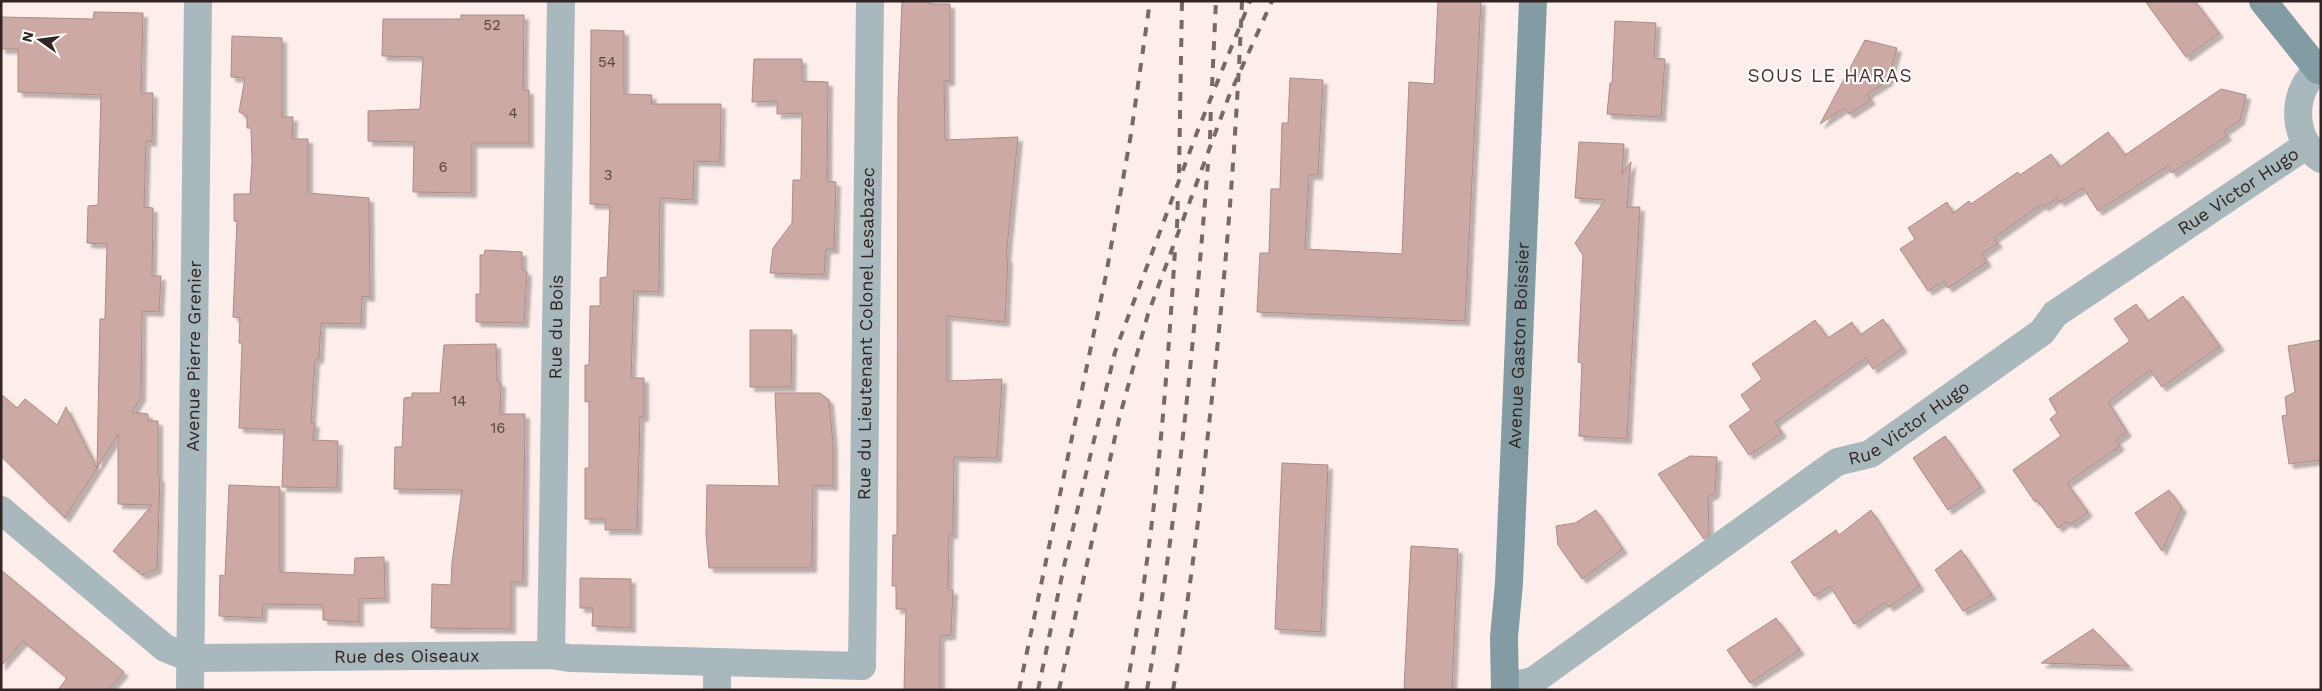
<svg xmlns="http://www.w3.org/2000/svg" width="2322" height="691" font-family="'Work Sans',sans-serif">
<defs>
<filter id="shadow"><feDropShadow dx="4.5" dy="4.5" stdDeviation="1" flood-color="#0004"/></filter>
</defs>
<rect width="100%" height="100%" fill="#fdeeec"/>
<g fill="#cca9a4" stroke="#ac8a85" filter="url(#shadow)">
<polygon points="902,1 931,1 931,4 950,4 950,81 944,81 945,140 1018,137 1006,258 1008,258 1005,322 947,316 947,381 1002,379 997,458 954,457 953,534 949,534 948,590 953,590 951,635 940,636 940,690 904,690 906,609 896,609 896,586 892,586 893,535 897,535 898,101"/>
<polygon points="1438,1 1481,1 1465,321 1257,312 1260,253 1269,253 1271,189 1280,189 1282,123 1288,123 1290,78 1323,80 1318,175 1309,175 1305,249 1402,254 1409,82 1434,84"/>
<polygon points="2145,1 2195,1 2219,33 2186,57"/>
<polygon points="94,12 143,13 141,93 153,93 152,142 146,141 144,207 153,208 152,276 161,276 159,312 142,311 141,397 132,412 148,414 148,421 158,421 158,476 160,478 157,569 142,575 113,551 152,505 118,504 118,434 97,468 100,319 105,319 107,244 87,243 88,206 98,205 101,95 18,92 18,49 1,49 1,17 93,19"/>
<polygon points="461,15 524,15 523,90 529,90 529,143 472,143 472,193 413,192 414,142 368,141 368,111 420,109 423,57 382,56 383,19 461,19"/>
<polygon points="1615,21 1656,23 1654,58 1665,59 1661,117 1607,114 1610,83 1612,83"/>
<polygon points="591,30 624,31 624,94 652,95 651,104 721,104 720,162 694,161 693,200 660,198 659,292 634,291 631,378 644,378 644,417 640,417 637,530 605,530 605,519 585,519 585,468 589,468 589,401 585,402 585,365 589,365 590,306 600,306 600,278 607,277 610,205 590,204"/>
<polygon points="232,36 282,38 282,117 293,117 292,139 308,139 308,193 369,198 370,297 362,296 361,324 321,323 319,358 315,360 311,423 315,423 313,440 338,441 337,488 282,487 284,430 239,428 242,343 239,343 240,318 233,317 237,221 234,221 234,194 250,194 252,161 251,128 247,128 247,116 239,112 245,78 231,77"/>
<polygon points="1865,40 1897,48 1888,81 1867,94 1871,100 1849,114 1844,108 1820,124"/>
<polygon points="754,59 802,59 802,81 828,82 827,181 836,182 834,249 826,249 824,275 770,273 773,248 792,223 793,180 801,180 802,113 777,114 777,101 752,102"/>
<polygon points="2221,89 2246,95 2240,120 2224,131 2227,136 2172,173 2168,166 2098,211 2083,188 2060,202 2057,198 2044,207 2042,204 1994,238 1998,243 1982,254 1987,262 1948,288 1944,281 1928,291 1900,249 1915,239 1908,228 1947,202 1953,213 1969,201 1971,204 2018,172 2020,175 2051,154 2060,167 2108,132 2125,155"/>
<polygon points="1579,142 1624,144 1622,174 1631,162 1627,207 1640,207 1627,439 1579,436 1582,363 1578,362 1583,255 1575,243 1605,200 1575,198"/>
<polygon points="485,250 522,252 522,269 527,272 524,323 476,322 476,294 480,294 480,255 484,255"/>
<polygon points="2183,296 2220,346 2162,387 2150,370 2108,402 2127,432 2116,440 2120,446 2067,483 2088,512 2072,524 2066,522 2058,528 2037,500 2035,502 2013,470 2061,436 2050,419 2057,413 2049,399 2130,341 2114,319 2136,304 2148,321"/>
<polygon points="1883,319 1903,348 1873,369 1866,358 1775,422 1782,433 1749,455 1729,426 1751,410 1741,395 1762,379 1752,364 1815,320 1828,338 1852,322 1860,335"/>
<polygon points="750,330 792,330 791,387 750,387"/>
<polygon points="2321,340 2321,460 2289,464 2282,416 2287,415 2285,397 2295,392 2288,346"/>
<polygon points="496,344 497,381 501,383 500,414 525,414 523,582 511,582 511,629 431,628 432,584 451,585 452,563 462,490 394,489 395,447 402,447 404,398 412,397 412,393 440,393 444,345"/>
<polygon points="775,393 820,393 829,400 833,444 833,486 813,485 812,568 709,568 706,535 707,485 779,486"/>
<polygon points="1,394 17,408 25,399 57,425 66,407 97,468 65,518 1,456"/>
<polygon points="1945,436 1981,487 1948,510 1913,458"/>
<polygon points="1690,456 1717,457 1715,493 1708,497 1709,535 1704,539 1658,474"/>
<polygon points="1282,463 1328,465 1321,632 1275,629"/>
<polygon points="229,485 280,487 280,572 354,575 355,558 384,557 385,598 359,599 359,622 323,620 323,605 263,604 262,618 219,616 220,575 225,576"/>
<polygon points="2169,490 2182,508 2162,551 2135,513"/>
<polygon points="1596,510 1623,549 1582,579 1558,545 1556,526 1575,523"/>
<polygon points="1871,510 1920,586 1889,607 1885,602 1854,624 1830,586 1814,596 1791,562 1836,530 1839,535"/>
<polygon points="1411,546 1458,549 1452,690 1404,690"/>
<polygon points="1961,550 1992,595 1963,611 1935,570"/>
<polygon points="1,570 124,672 108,690 58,690 67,678 23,641 1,666"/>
<polygon points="580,578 631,579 631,628 592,626 593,608 580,608"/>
<polygon points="1776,618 1800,650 1750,683 1727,650"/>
<polygon points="2093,629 2129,666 2041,663"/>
</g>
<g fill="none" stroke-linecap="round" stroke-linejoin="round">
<g stroke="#a8b8bc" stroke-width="28">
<path d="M2321,68C2290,88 2291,140 2321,159"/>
<path id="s1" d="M1,510L165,648L190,658L551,655L569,658L862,666L870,1"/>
<path id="s2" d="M551,655L561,1"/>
<polyline points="717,662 717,690"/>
<path id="s3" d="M1505,687L1533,681L1837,462L1870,454L2042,332L2055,314L2307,145"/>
<path id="s4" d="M190,690L198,1"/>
</g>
<g stroke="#839ba2" stroke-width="28">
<polyline points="2263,1 2318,70"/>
<path id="s5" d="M1505,690L1504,637L1509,583L1533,1"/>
</g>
<g stroke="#776967" stroke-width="4" stroke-dasharray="9 9" stroke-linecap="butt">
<polyline points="1212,86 1216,1"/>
<polyline points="1210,139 1211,104"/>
<polyline points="1179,173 1182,1"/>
<polyline points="1177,228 1178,193"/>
<polyline points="1019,690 1106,275 1131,134 1150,1"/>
<polyline points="1038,690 1064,566 1115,352 1196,135 1250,1"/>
<polyline points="1059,690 1119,419 1148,314 1229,96 1272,1"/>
<path d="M1126,690C1154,545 1166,397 1175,250"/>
<path d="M1147,690C1178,516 1194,340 1208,164"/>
<path d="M1173,690C1188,608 1198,525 1207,442C1224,296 1236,149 1242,1"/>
</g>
</g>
<g text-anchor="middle" stroke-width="4.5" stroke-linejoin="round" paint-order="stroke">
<g font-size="15" fill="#584542">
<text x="492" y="30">52</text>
<text x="607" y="67">54</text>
<text x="513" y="118">4</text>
<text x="443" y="172">6</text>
<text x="608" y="180">3</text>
<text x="459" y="406">14</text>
<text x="498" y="433">16</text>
</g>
<g font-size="18" fill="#322422" stroke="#fff">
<text dy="6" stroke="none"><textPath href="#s3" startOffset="891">Rue Victor Hugo</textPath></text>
<text dy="6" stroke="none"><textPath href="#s2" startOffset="328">Rue du Bois</textPath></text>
<text dy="6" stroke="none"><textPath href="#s1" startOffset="1246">Rue du Lieutenant Colonel Lesabazec</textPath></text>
<text dy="6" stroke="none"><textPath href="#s5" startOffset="345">Avenue Gaston Boissier</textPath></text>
<text dy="6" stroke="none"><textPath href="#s4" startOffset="334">Avenue Pierre Grenier</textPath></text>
<text dy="6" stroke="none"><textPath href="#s3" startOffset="486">Rue Victor Hugo</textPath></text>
<text dy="6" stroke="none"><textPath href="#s1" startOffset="458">Rue des Oiseaux</textPath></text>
</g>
<g font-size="19" letter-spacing="1" fill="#4e322e" stroke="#fff">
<text x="1830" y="82">SOUS LE HARAS</text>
</g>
</g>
<rect width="2322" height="691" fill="none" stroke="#322422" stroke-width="5"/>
<g transform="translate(40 40) rotate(284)" stroke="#ffffff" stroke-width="4" paint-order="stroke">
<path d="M0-4L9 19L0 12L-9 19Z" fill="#322422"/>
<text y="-8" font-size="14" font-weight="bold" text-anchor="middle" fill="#322422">N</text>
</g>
</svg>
